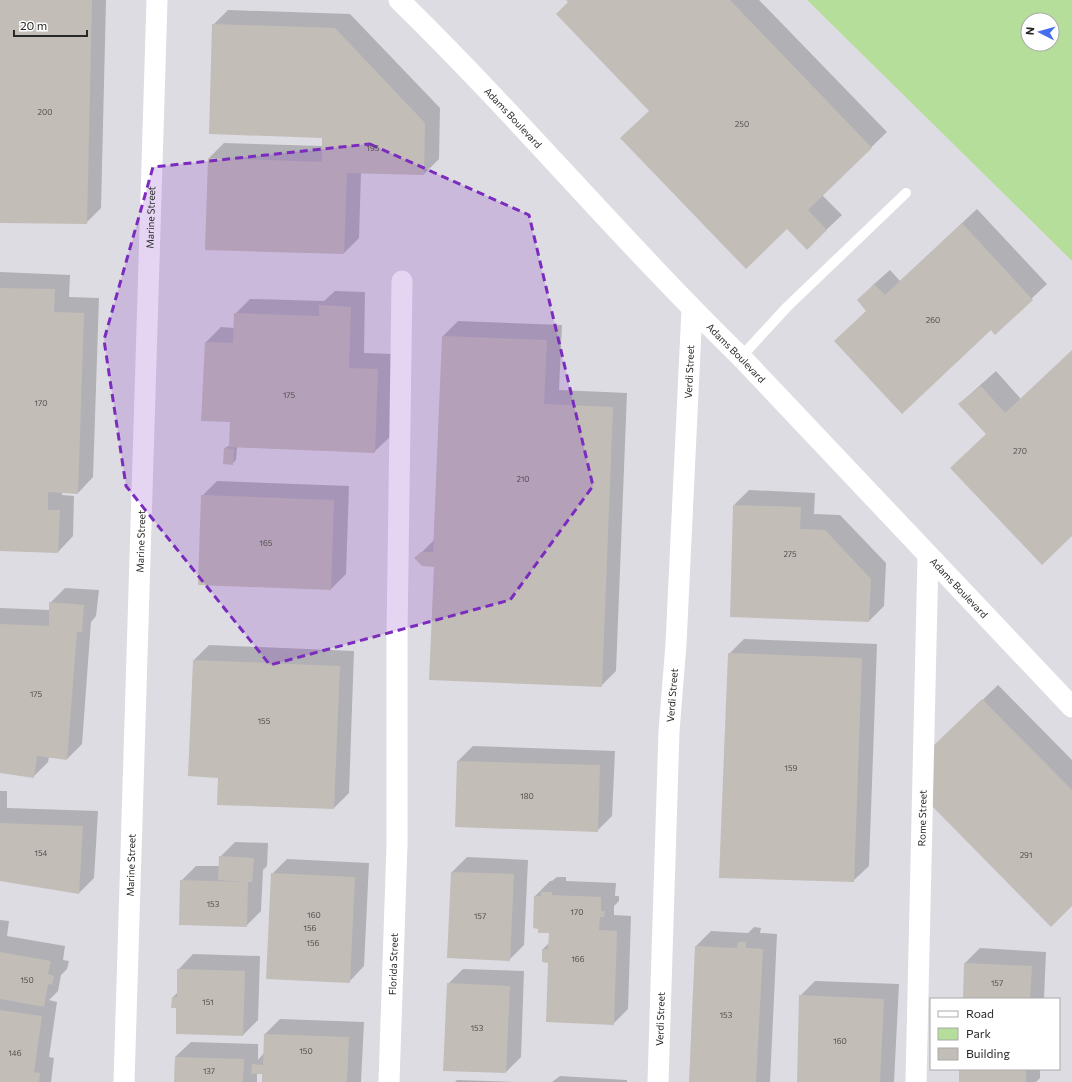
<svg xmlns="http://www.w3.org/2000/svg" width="1072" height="1082" font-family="Commissioner,sans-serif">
<rect width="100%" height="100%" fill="#ebe3dc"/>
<path fill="#dedce3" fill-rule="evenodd" d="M0,0H807L1072,261V1082H0ZM931,999H1059V1069H931Z"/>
<path fill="#b6de9b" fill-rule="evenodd" d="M807,0H1072V261ZM1028,20H1052V44H1028Z"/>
<g fill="#0003">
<polygon points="0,0 106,0 101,208 86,223 0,222"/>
<polygon points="567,0 759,0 887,132 822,195 842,215 807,248 787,228 650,110"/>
<polygon points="228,10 350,14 440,108 439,159 424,174 361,172 359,238 344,253 209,158 224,143 323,146 323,137 213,25"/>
<polygon points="977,209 1047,284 995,333 991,328 867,310 873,285 890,270 900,281"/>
<polygon points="0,272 70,275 69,297 99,298 93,477 78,493 62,492 62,495 74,496 73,536 58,552 0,550"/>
<polygon points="335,291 365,292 364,353 392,354 390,437 374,452 237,447 236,460 233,463 225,448 230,445 231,421 206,342 221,327 234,328 235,314 250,299 324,301"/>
<polygon points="458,321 562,325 559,390 627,393 616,671 601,686 435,566 416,558 435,539 443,336"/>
<polygon points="1072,351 1072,535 987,433 959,404 996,371 1021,399"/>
<polygon points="217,481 349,486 346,574 331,589 202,496"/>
<polygon points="749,490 815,493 814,514 840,515 886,563 884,606 869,621 734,505"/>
<polygon points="65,588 99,590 96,616 91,622 82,744 67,759 49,757 48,762 33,777 0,772 0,608 50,610 50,603"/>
<polygon points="744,639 877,644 869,866 853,881 729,654"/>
<polygon points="209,645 354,651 349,793 334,808 219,777 194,660"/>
<polygon points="998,685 1072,760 1072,905 933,748"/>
<polygon points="473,746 615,751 612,816 597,831 458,761"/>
<polygon points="0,791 7,791 7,808 98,811 94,878 79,893 0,880"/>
<polygon points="235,842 268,843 267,866 263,870 261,911 246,926 181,881 196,866 220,866 220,857"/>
<polygon points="467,857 528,860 524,945 509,960 452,872"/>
<polygon points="287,859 369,863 364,966 349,982 272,874"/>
<polygon points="557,877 566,877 566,881 616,883 615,896 619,896 619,901 614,906 614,915 631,916 628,1009 613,1024 549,962 543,949 550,942 550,932 535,896 550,881 552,881"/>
<polygon points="0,920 9,921 7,936 65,946 63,960 69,961 67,969 61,975 58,991 49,1000 57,1002 49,1057 54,1058 51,1082 0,1082"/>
<polygon points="754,927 761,928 760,933 777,934 770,1082 690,1082 696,946 711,931 748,933"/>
<polygon points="980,948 1046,952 1044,999 964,999 965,963"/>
<polygon points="193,954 260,956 258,1020 243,1035 177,1007 173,997 178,992 178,970"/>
<polygon points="463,969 524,971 521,1057 506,1072 448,984"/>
<polygon points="815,981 899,984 894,1082 798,1082 800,996"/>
<polygon points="280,1019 364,1022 361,1082 263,1082 263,1073 257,1073 257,1082 175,1082 175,1057 191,1042 258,1044 258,1060 264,1053 265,1034"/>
<polygon points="960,1069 1040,1069 1040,1078 1036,1082 960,1082"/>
<polygon points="560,1076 627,1080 627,1082 552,1082"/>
<polygon points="457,1080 514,1082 455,1082"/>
</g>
<g fill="#c3bdb8">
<polygon points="0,0 92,0 87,224 0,223"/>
<polygon points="566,0 730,0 872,148 808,210 827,230 807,250 787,229 746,269 620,138 649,111 556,14 568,2"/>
<polygon points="212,24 335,28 425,123 424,175 347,173 344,254 205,250 208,158 322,162 322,138 209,134"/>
<polygon points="962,223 1033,300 995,335 991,330 902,414 834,341 866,311 857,300 874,284 885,295"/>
<polygon points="0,288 55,289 54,312 84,313 78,494 48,492 48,510 60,510 58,553 0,551"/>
<polygon points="319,305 351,307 349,368 378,369 375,453 229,447 230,422 201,421 205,342 233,343 234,313 319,316"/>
<polygon points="442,336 547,340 544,404 613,407 602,687 429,680 434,567 422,566 414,558 421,552 433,552"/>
<polygon points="1072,350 1072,536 1042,565 950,468 986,434 958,404 981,386 1005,413"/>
<polygon points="224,448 234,449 233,465 223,464"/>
<polygon points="201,495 334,500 331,590 198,585"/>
<polygon points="733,505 801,507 800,529 825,530 871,579 869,622 730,617"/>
<polygon points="49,602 84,605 82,632 77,632 67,760 37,756 34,778 0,773 0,624 49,626"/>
<polygon points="728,653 862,658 854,882 719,878"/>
<polygon points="193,660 340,666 334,809 217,805 218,778 188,776"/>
<polygon points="982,699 1072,790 1072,906 1051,927 929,803 932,747"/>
<polygon points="457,761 600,765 598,832 455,827"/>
<polygon points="0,823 83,826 79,894 0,881"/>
<polygon points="219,856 254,858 252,882 248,882 247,927 179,925 180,880 244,882 218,880"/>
<polygon points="451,872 514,874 510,961 447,958"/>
<polygon points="271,873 355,877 350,983 266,979"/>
<polygon points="541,892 552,892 552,895 601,897 601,911 605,911 604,917 600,917 599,930 617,931 614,1025 546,1022 548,963 542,962 542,949 548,949 549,933 538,933 538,929 533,928 534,896 541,896"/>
<polygon points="738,942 746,942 746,948 763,949 756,1082 689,1082 695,946 737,948"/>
<polygon points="0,952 51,961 48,974 54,976 52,985 48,984 44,1007 0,999"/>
<polygon points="964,963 1032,966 1030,999 963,999"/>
<polygon points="177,969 245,971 243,1036 176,1034 176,1008 171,1008 172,997 177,997"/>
<polygon points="447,983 510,986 506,1073 443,1071"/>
<polygon points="799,995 884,999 880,1082 797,1082"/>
<polygon points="0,1010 42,1016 34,1072 40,1073 39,1082 0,1082"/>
<polygon points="264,1034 349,1037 347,1082 262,1082 262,1074 251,1074 252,1064 263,1065"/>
<polygon points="175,1057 244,1059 243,1082 174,1082"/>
<rect x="959" y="1069" width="67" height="13"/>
</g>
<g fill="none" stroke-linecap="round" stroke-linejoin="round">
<polyline stroke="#fff" stroke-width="10" points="741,357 787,307 906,193"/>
<g stroke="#fff" stroke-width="21">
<path id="s1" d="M399,0C517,115 623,242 741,357L1072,707"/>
<path id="s2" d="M124,1082L157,0"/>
<path id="s3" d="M389,1082L397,845V636L402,281"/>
<path id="s4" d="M658,1082L669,731L676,644L692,309"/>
<path id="s5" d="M916,1082L928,555"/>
</g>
</g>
<path fill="#7b2cbf" fill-opacity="0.2" stroke="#7b2cbf" stroke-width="3" stroke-dasharray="8 5" stroke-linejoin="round" d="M370,144L529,215L593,486L510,600L270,665L126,486L104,340L153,167Z"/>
<g text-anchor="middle" stroke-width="3" stroke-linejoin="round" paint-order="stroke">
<g font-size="8" fill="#504e4d">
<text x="45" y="115">200</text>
<text x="742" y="127">250</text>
<text x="373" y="151">195</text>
<text x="933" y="323">260</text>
<text x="289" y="398">175</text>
<text x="41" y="406">170</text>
<text x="1020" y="454">270</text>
<text x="523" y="482">210</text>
<text x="266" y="546">165</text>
<text x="790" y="557">275</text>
<text x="36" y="697">175</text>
<text x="264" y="724">155</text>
<text x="791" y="771">159</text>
<text x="527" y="799">180</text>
<text x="41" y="856">154</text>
<text x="1026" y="858">291</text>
<text x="213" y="907">153</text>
<text x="577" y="915">170</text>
<text x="314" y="918">160</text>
<text x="480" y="919">157</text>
<text x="310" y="931">156</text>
<text x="313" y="946">156</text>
<text x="578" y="962">166</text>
<text x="27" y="983">150</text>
<text x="997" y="986">157</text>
<text x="208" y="1005">151</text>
<text x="726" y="1018">153</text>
<text x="477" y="1031">153</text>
<text x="840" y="1044">160</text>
<text x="306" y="1054">150</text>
<text x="15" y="1056">146</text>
<text x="209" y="1074">137</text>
</g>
<g font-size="10" fill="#292929" stroke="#fff">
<text dy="4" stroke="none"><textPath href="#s1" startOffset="164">Adams Boulevard</textPath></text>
<text dy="4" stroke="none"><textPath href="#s2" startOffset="865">Marine Street</textPath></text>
<text dy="4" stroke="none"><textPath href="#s1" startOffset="488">Adams Boulevard</textPath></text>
<text dy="4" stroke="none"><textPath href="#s4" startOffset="711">Verdi Street</textPath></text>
<text dy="4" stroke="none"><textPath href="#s2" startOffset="541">Marine Street</textPath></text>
<text dy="4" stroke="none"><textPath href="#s1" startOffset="812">Adams Boulevard</textPath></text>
<text dy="4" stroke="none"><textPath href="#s4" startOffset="387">Verdi Street</textPath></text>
<text dy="4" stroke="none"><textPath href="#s5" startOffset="264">Rome Street</textPath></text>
<text dy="4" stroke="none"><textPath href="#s2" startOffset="217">Marine Street</textPath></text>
<text dy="4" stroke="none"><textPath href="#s3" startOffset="118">Florida Street</textPath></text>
<text dy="4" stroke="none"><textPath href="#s4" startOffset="63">Verdi Street</textPath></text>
</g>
</g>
<rect x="930" y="998" width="130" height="72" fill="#ffffff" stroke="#a9a9a9"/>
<rect x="938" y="1011" width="20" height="6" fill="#ffffff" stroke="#a9a9a9"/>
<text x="966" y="1018" font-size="12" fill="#292929">Road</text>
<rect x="938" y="1028" width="20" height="12" fill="#b6de9b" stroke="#a9a9a9"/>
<text x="966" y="1038" font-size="12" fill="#292929">Park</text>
<rect x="938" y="1048" width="20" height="12" fill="#c3bdb8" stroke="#a9a9a9"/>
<text x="966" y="1058" font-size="12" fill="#292929">Building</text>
<g transform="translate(1040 32) rotate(276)"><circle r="19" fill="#ffffff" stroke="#a9a9a9"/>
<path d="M0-3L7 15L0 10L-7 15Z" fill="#446ef0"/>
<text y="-6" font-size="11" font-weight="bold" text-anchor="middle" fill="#292929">N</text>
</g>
<path d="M14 30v6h73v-6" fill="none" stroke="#292929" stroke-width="2"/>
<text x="20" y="30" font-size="12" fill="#292929" stroke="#ffffff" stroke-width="3" paint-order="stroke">20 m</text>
</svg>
